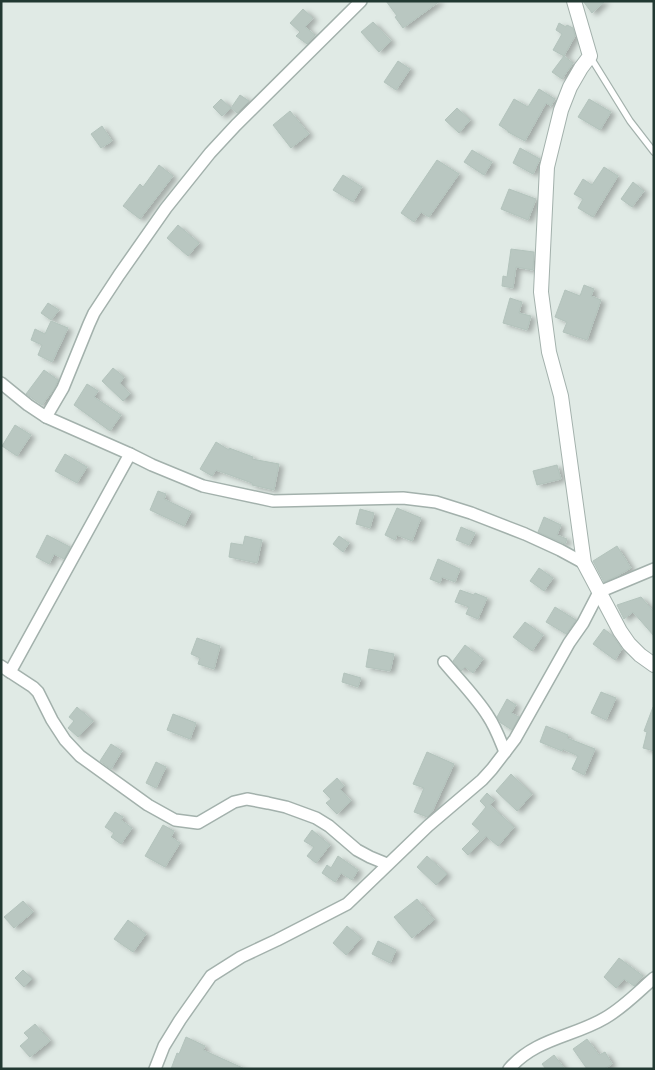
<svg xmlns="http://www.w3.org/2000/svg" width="655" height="1070" font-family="Rubik,sans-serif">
<defs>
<filter id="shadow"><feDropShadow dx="4.5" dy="2.5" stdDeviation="2.5" flood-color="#0004"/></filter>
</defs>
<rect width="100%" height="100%" fill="#e0eae5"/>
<g fill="#b9c7c1" stroke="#b3c3bc" filter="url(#shadow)">
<polygon points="386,1 440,1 403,28 395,17 397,16"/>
<polygon points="583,1 605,1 592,13"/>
<polygon points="303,9 313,18 305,27 315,35 307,44 296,36 300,32 290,23"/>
<polygon points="373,22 391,41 379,52 361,32"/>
<polygon points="559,23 566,27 567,25 573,28 575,36 564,56 553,50 562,34 556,30"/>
<polygon points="564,56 573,63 562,79 552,72"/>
<polygon points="398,61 410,69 396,90 384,82"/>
<polygon points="539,89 555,99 551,106 546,103 525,141 508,132 508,131 499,125 514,99 528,107"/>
<polygon points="240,95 249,101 237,113 231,108"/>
<polygon points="221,99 231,108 222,116 213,107"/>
<polygon points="589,99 611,112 600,130 578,117"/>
<polygon points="457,108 470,120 459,133 445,120"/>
<polygon points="290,111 309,134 291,148 273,125"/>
<polygon points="102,126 112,141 101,148 91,134"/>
<polygon points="520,148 540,159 533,174 513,163"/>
<polygon points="472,150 492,162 484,175 464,162"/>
<polygon points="437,160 459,174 429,217 421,212 414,222 401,213"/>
<polygon points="159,165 173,176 140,219 123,206 140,184 143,187"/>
<polygon points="604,167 618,176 593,217 578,208 583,199 574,194 583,179 592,185"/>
<polygon points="343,175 362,187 353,202 333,190"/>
<polygon points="633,182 644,191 632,207 621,199"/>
<polygon points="509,189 536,199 528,220 501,209"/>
<polygon points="178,225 199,243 188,256 167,238"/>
<polygon points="511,249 534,252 533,270 516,267 513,288 502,286 503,276 507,277"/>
<polygon points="584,285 594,289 591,296 601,300 587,340 563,332 567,322 555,317 565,290 580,296"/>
<polygon points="510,298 522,302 519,313 531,316 527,330 503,323"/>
<polygon points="48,303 59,310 51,320 41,313"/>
<polygon points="51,321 68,328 52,362 38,355 42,345 31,340 35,329 45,334"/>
<polygon points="113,368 124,377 120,383 130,394 123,401 102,381"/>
<polygon points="44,370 58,380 54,389 42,405 26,394"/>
<polygon points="87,384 98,391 94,397 121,415 110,431 74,405"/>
<polygon points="15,425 31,435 17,456 2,446"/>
<polygon points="216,442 229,450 229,448 253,457 252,459 279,464 274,490 252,485 252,483 216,470 212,476 200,469"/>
<polygon points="65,454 87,467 77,483 55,471"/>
<polygon points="557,465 561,479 537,485 533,471"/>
<polygon points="158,491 166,494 164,499 191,512 184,526 150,510"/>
<polygon points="397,508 421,518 412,541 397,535 395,540 385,535"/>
<polygon points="360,509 374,513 370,528 356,524"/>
<polygon points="544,517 561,525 557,535 567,539 565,544 538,532"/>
<polygon points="461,527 475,533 469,545 456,540"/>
<polygon points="47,535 70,547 64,559 54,554 49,564 36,557"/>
<polygon points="245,536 262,540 257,563 229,557 231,543 243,545"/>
<polygon points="339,536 349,543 343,552 333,544"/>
<polygon points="617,546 631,568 617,576 604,582 593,561"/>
<polygon points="438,559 460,569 455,582 442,577 440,583 430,579"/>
<polygon points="539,568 553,578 544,591 530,581"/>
<polygon points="460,590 474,595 475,593 487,598 478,619 466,614 469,607 455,602"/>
<polygon points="641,597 654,612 654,636 633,612 624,619 617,605"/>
<polygon points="555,607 576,620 566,634 546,622"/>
<polygon points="525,622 543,635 532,651 513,637"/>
<polygon points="604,629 613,636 622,649 615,660 593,644"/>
<polygon points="197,638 220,646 214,669 198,664 200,658 191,654"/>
<polygon points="465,645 483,659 473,673 465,667 461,671 453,661"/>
<polygon points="369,649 394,654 390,671 366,667"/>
<polygon points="344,673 361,678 358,687 342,682"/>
<polygon points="601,692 616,698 606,720 591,713"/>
<polygon points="507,699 516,705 511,713 519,717 512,730 501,723 497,717"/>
<polygon points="77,707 93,721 78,737 68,728 74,721 69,717"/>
<polygon points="653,707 654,708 654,751 643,748 647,732 644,731"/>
<polygon points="173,714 196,723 190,739 167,730"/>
<polygon points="546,726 568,735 567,738 595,749 584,775 572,769 578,756 563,749 562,751 540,742"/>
<polygon points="111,744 122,751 111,769 100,761"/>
<polygon points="427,752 454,764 432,812 427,817 414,812 424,788 413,784"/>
<polygon points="156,762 166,767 156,788 146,783"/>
<polygon points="511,774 532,794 517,811 496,791"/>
<polygon points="337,778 344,786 340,789 351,801 337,814 326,803 331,799 323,791"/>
<polygon points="487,793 494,800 490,805 514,827 498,846 486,836 468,855 462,849 480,831 472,824 486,807 480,801"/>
<polygon points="115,812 123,817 121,820 132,828 121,844 111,837 114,833 105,827"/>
<polygon points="163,825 174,831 171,837 180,843 165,867 145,856"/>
<polygon points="312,830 330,845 316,863 307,856 314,847 304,841"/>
<polygon points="338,856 358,870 352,880 341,873 335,882 322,873 327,865 331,868"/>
<polygon points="427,856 447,874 436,885 417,867"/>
<polygon points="417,899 434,920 412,938 394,917"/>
<polygon points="23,901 33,912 14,928 4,917"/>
<polygon points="128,920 146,934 133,952 114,939"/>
<polygon points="347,926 361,938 346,955 333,943"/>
<polygon points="378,941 396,950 390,963 372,954"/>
<polygon points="619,958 643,976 634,986 624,979 616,988 604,977"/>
<polygon points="23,970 32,979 24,987 15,978"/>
<polygon points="35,1024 50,1041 30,1057 20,1046 29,1038 24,1033"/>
<polygon points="186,1037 205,1046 203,1050 245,1069 171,1069 177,1053 179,1054"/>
<polygon points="587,1039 599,1055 605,1052 612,1064 604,1069 587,1069 573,1049"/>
<polygon points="554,1055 565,1069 546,1069 542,1064"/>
</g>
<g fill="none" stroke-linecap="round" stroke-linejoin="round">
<g stroke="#a3b1ac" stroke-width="8">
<polyline id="service" points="591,58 630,121 654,152"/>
</g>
<g stroke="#a3b1ac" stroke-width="14">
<g id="minor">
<polyline points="1,383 28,405 46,417 130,454 152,465 203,486 273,501 403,498 436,502 471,513 525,534 560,550 584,563"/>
<polyline points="46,417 63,388 89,324 94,313 119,275 166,208 210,153 236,125 361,1"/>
<path d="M444,662C459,680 476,697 488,716C496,728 500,740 505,752"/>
<polyline points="1,666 33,687 38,692 52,720 65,740 80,756 148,805 175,820 198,823 234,802 247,799 268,803 286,807 316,818 329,826 357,850 370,857 387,864"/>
<polyline points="10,672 130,454"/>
<polyline points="155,1069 164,1046 180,1020 211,976 241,957 277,940 347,904 428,826 482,780 492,769 515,739 569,643 583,623 599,592 654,569"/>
<path d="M509,1069C536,1038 573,1037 605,1018C624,1007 638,992 654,978"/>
</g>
</g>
<g stroke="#a3b1ac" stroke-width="16">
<polyline id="tertiary" points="574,1 590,56 581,68 570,87 561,110 547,167 541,292 549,352 561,396 584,563 620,631 629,644 640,655 654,665"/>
</g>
<use href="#service" stroke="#fff" stroke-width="5.5"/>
<use href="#minor" stroke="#fff" stroke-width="11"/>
<use href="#tertiary" stroke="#fff" stroke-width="14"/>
</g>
<rect width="655" height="1070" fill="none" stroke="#223932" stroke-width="5"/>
</svg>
